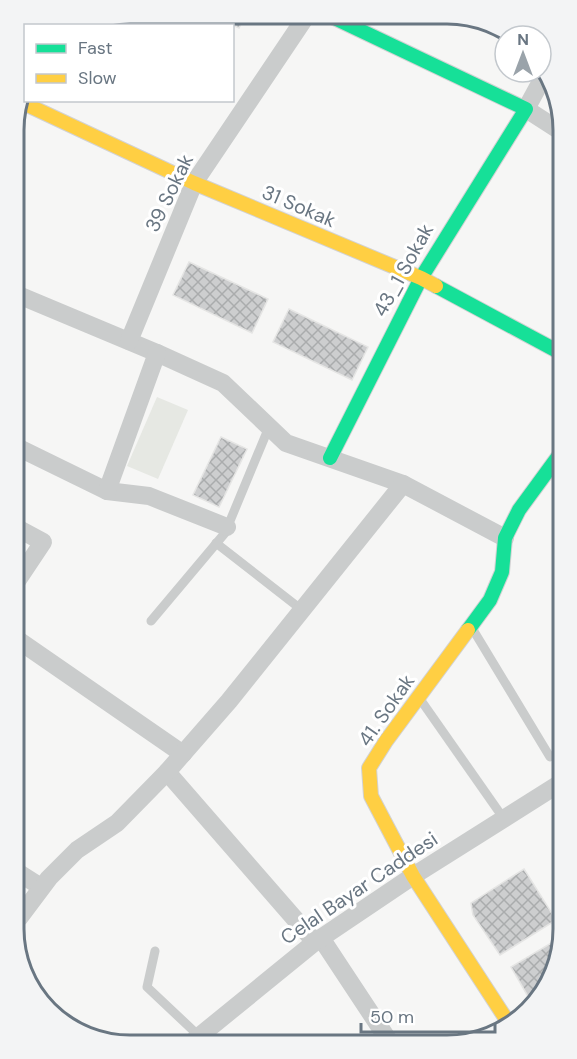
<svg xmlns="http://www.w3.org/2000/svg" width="577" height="1059" font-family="'DM Sans',sans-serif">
<defs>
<pattern id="building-cross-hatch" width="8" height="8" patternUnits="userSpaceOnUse" patternTransform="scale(1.5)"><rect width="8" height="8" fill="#cdcecf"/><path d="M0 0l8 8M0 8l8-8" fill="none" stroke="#aaacad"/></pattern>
</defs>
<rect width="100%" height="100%" fill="#f6f6f5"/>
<polygon fill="#e6e8e3" points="157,397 188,410 158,479 127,466"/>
<g fill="url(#building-cross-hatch)" stroke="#e5e5e4" stroke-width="1.5">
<polygon points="210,14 246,14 239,28"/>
<polygon points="189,262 268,299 252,333 173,295"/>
<polygon points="289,309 368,347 352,380 273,342"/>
<polygon points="221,437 247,449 219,507 193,495"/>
<polygon points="524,869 556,920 500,955 473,915 471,903"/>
<polygon points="563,936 539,1000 533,1005 511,967"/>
</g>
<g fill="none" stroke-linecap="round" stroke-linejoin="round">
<g stroke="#d2d2d3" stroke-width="16">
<g id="fast">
<polyline points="328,15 526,109 421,278 330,458"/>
<polyline points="436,286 559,352"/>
<polyline points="468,630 490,600 502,572 505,538 519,510 560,454"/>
</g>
</g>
<g stroke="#d2d2d3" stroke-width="16">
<g id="slow">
<polyline points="21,102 194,183 421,278 436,286"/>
<polyline points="468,630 386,741 369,768 371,796 413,876 508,1022"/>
</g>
</g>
<g stroke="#cacccc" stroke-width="9">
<polyline points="216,543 302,610"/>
<polyline points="151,621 225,533 269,427"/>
<polyline points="472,628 550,757"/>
<polyline points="420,699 504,819"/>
<polyline points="155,951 147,987 199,1036"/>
</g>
<g stroke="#cacccc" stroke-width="18">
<polyline points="545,74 526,109 557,129"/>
<polyline points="16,294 157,353 223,383 286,443 403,484 505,538"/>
<polyline points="129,341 194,183 307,15"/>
<polyline points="17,447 107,491 149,496 227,527"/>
<polyline points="107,491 157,353"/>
<polyline points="17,528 43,542 17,581"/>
<polyline points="18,640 183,754"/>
<polyline points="167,772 315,942"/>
<polyline points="19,873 41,887"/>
<polyline points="19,918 49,878 77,850 117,823 167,772 229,701 403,484"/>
<polyline points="321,938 389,1041"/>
<polyline points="191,1043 315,942 413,876 562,782"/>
</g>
<use href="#fast" stroke="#16e098" stroke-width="14"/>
<use href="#slow" stroke="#ffcf43" stroke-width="14"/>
</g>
<g text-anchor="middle" stroke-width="6" stroke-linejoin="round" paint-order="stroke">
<g font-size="20" fill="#697682" stroke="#fff">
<text transform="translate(169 193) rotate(-64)" y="7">39 Sokak</text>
<text transform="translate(299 206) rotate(23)" y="7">31 Sokak</text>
<text transform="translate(403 270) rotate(-61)" y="7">43_1 Sokak</text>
<text transform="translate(386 710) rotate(-55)" y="7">41. Sokak</text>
<text transform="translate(359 888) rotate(-34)" y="7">Celal Bayar Caddesi</text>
</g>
</g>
<path d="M0 0H577V1059H0ZM130 24H447A106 106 0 0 1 553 130V929A106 106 0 0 1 447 1035H130A106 106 0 0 1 24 929V130A106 106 0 0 1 130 24Z" fill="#f3f4f5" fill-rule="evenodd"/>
<path fill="none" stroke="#697682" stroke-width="3" d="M130 24H447A106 106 0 0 1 553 130V929A106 106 0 0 1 447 1035H130A106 106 0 0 1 24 929V130A106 106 0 0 1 130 24Z"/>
<rect x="24" y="24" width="210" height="78" fill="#ffffff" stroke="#c3c8cd" stroke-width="1.5"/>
<rect x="36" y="44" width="30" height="9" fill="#16e098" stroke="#c3c8cd" stroke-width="1.5"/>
<text x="78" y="54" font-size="18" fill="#697682">Fast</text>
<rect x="36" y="74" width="30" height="9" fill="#ffcf43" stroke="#c3c8cd" stroke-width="1.5"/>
<text x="78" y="84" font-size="18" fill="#697682">Slow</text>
<g transform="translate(523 54)"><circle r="28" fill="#ffffff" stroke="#c3c8cd" stroke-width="1.5"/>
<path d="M0-4.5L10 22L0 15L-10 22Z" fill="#9aa3aa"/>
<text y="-9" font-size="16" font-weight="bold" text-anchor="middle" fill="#697682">N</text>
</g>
<path d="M361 1023v9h134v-9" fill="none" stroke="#697682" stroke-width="3"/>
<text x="370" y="1023" font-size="18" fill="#697682" stroke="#ffffff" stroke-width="4.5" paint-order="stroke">50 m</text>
</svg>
